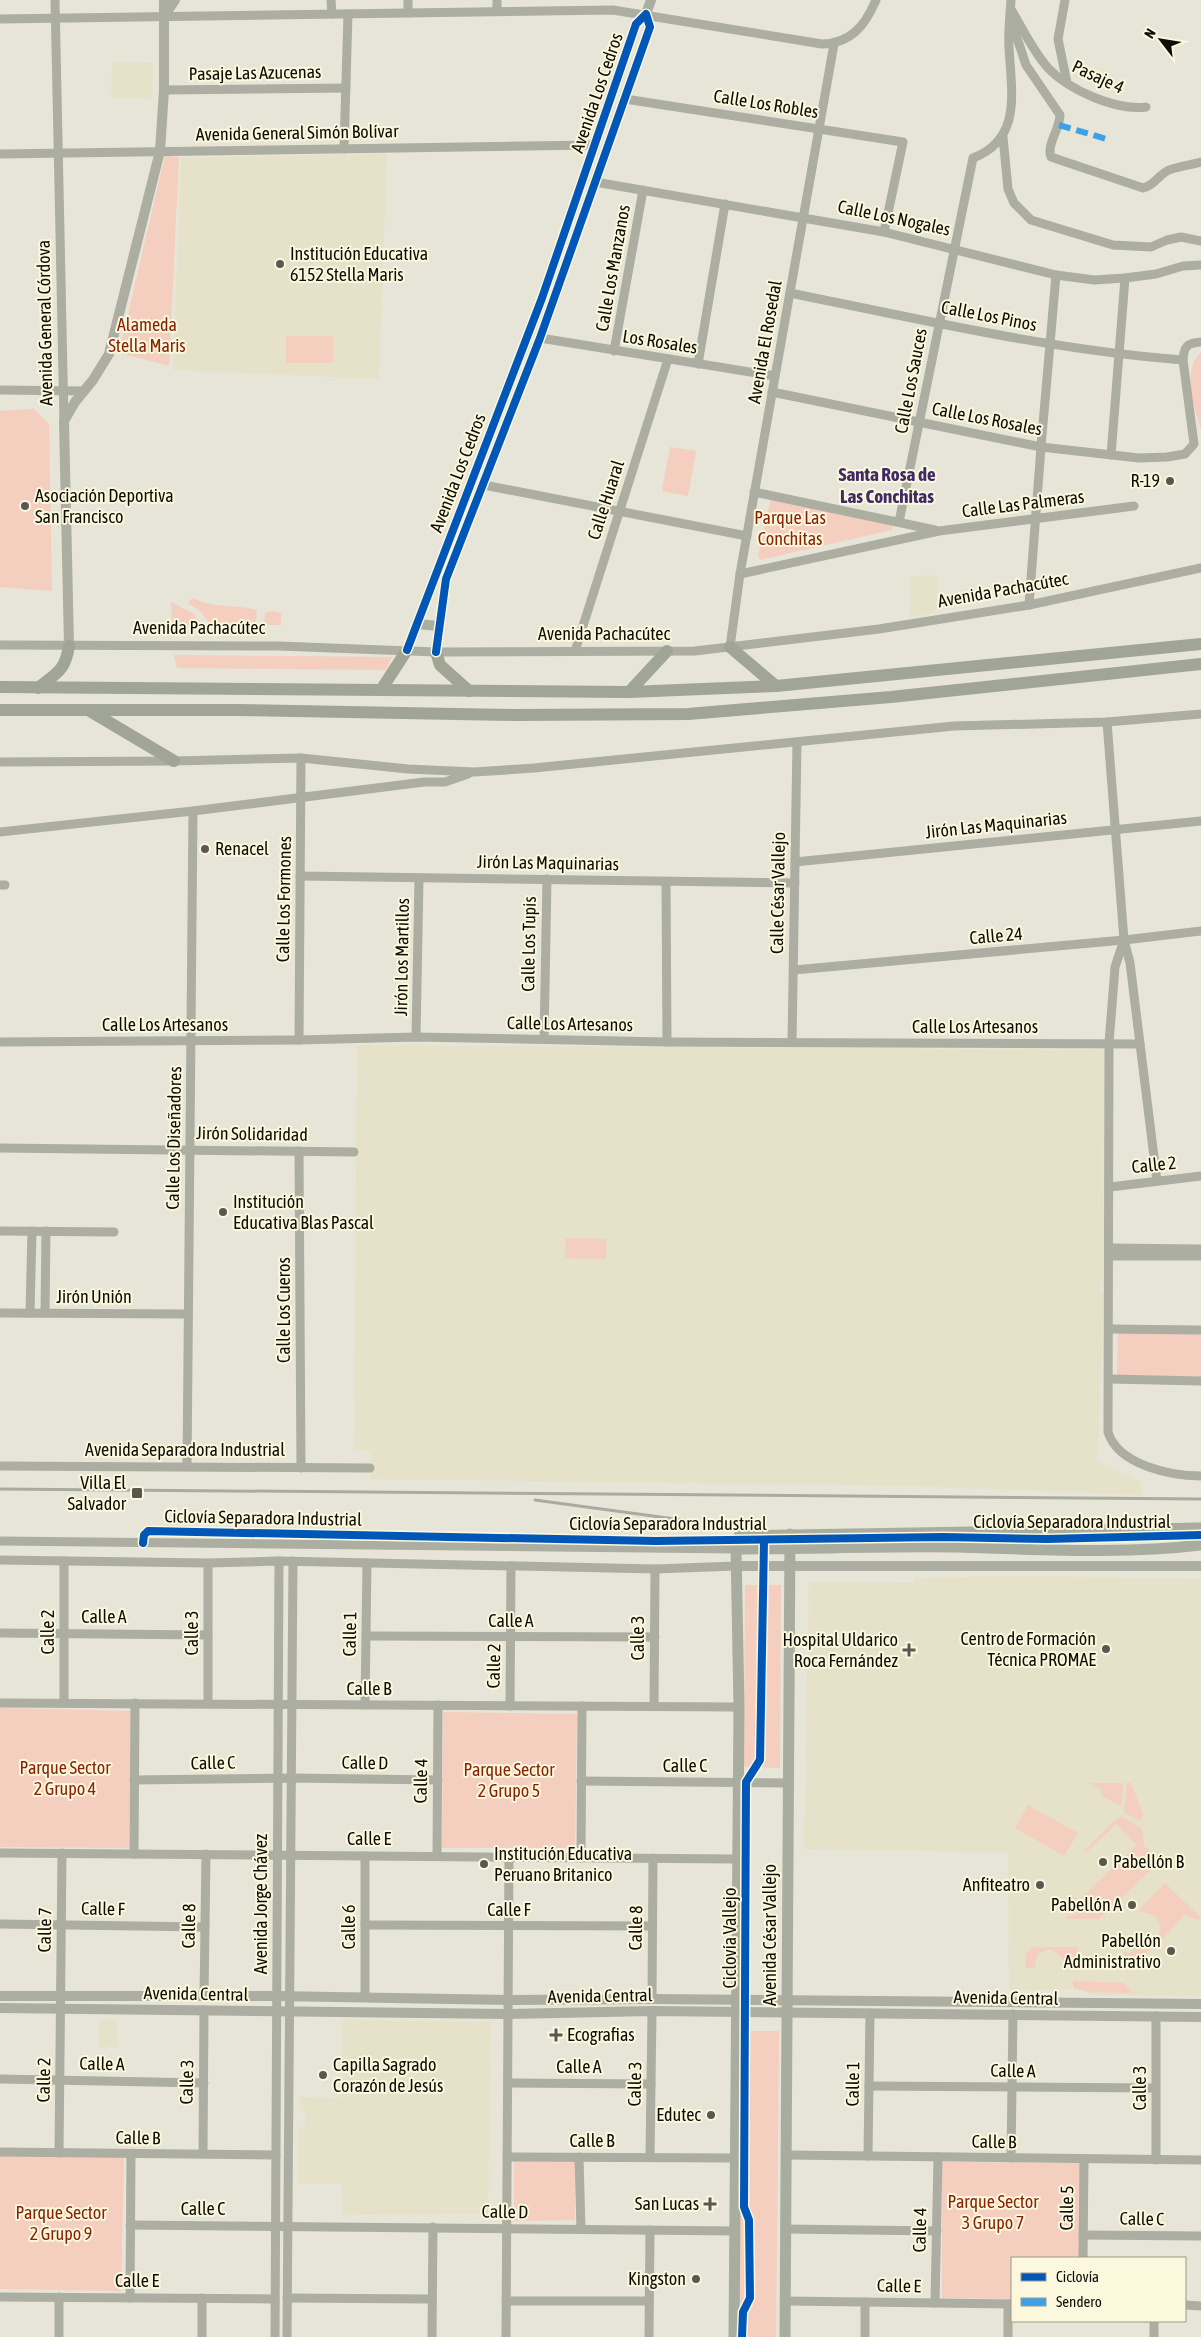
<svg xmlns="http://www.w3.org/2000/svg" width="1201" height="2337" font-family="'Asap Condensed',sans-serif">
<rect width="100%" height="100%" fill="#e7e5d7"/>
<g fill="#e5e2c9">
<polygon points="112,62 153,63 152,99 111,98"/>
<polygon points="387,154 379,379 173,370 181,158"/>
<polygon points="938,575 936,613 909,618 911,576"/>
<polygon points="357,1045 1104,1050 1103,1280 1100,1283 1100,1291 1104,1293 1097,1461 1141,1482 1141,1495 912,1486 370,1479 371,1451 354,1450"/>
<polygon points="1012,1576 1201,1579 1201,1993 1199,1996 1091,1995 1077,1989 1009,1990 1008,1852 804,1849 809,1582 913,1583 914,1578"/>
<rect x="99" y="2019" width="18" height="28"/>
<polygon points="343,2020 491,2022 488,2214 342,2215 341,2184 298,2184 298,2130 305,2125 305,2114 300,2107 300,2097 341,2098"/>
</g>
<g fill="#f4cebf">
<polygon points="165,156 179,157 169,366 119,353"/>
<rect x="286" y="336" width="47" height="27"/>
<path d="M1201,352V430C1194,405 1181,373 1201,352Z"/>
<polygon points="34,409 49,424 52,591 0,587 0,411"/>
<polygon points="670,447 696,451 688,496 662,491"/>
<polygon points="771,499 893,524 892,530 760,560 758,555"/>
<path d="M193,598C214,609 234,604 257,610L256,624H210L199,610L189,604V601Z"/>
<polygon points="171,602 191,612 204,625 172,626"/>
<polygon points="274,611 281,613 281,625 264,625 265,613"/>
<polygon points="174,655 392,657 386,670 177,668"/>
<polygon points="566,1238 606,1239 606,1259 565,1258"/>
<polygon points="1118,1332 1201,1334 1201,1377 1117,1375"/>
<polygon points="745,1585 781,1585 780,1768 744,1767"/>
<polygon points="0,1708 131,1711 129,1848 0,1847"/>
<polygon points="443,1712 577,1714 575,1848 442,1848"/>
<polygon points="1090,1783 1123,1783 1121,1806 1101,1796 1101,1789"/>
<polygon points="1127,1783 1131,1783 1143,1814 1140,1821 1124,1812"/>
<polygon points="1028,1805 1078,1833 1064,1856 1015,1828"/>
<polygon points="1122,1816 1142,1829 1144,1846 1153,1853 1153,1868 1099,1919 1065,1919 1068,1916 1075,1915 1076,1912 1065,1911 1062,1905 1064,1899 1073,1896 1078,1901 1137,1845 1116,1824 1085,1853 1084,1851 1115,1820"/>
<path d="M1165,1883L1201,1918L1198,1920L1184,1915L1161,1941L1158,1937C1164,1925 1156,1911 1141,1913L1140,1909Z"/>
<polygon points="1138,1936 1148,1939 1151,1948 1147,1953 1125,1968 1124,1953 1125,1951 1128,1954 1140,1944 1136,1938"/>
<polygon points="1034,1947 1078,1947 1075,1969 1051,1949 1037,1954 1035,1968 1025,1968 1026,1954"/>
<polygon points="1073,1981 1124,1983 1133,1993 1089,1992 1073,1988"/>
<polygon points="743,2031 779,2031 776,2337 739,2337"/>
<polygon points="0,2156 124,2157 121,2291 0,2289"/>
<polygon points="575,2159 575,2220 514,2221 514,2160"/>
<polygon points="942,2162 1080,2163 1079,2258 1012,2258 1012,2299 942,2298"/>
</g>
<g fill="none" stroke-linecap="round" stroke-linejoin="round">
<g stroke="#abaea1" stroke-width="9">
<polyline points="55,0 64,421"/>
<polyline points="331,0 332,14"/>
<polyline points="408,0 408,13"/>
<polyline points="497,0 497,11"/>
<polyline points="1065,0 1058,39 1067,83"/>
<path d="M1011,9C1022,28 1033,51 1048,68C1069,90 1116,111 1146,107"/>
<path d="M0,19L613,10L822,44C851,43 865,26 876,0"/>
<path d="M1012,23L1026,65L1060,115C1060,129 1046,145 1051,157L1143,188C1154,186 1158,175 1169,170C1179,166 1191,165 1201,162"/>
<polyline points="164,90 346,88"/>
<polyline points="625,99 903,142 884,232"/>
<polyline points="1003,137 1008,189 1014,203 1031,220 1113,245 1151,247 1167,240 1181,237 1201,241"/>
<polyline points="344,149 348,14"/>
<polyline points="0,154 595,145"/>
<polyline points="595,182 884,232 1056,275 1094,280 1125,278 1156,274 1183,266 1201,265"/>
<path d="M790,293C920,319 1050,350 1183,360"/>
<polyline points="540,338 775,376"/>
<polyline points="614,351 643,190"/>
<polyline points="698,364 725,204"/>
<polyline points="0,390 83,391"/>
<path d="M772,392L1041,447L1139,458L1167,457L1185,454L1194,444L1183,360C1184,346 1187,343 1201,342"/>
<polyline points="1111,455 1125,278"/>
<polyline points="484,485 747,536"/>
<polyline points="754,492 935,530"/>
<path d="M899,522L973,158C1023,139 1011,90 1009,47C1008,31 1010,15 1011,0"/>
<polyline points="740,574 939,531 1134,506"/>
<polyline points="1029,605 1041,447 1056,275"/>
<polyline points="0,645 279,646 436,652 695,651 879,629 1029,605 1201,568"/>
<polyline points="730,647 740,574 834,44"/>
<polyline points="575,651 668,359"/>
<polyline points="1107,722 1124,940 1130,963 1157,1181"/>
<polyline points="0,762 174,761 301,758 408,769 475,772 534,768 954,726 1107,722 1201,714"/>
<polyline points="0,832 193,811 424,782 445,782 468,774"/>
<polyline points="795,862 1201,821"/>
<polyline points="300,876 795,883"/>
<polyline points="666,882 667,1042"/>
<polyline points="0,885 5,885"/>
<path d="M1124,940L1115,967L1109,1043L1108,1432C1118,1465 1171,1476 1201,1476"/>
<polyline points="794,970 1124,940 1201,931"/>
<polyline points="416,1037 419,878"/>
<polyline points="544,1039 547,879"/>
<polyline points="299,1040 301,758"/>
<polyline points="0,1042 299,1040 416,1037 667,1042 1140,1044"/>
<polyline points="792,1042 797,743"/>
<polyline points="0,1148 354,1152"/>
<polyline points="299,1151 301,1468"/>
<polyline points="1110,1187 1201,1176"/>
<polyline points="0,1231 114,1232"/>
<polyline points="1109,1248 1201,1249"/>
<polyline points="1109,1256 1201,1256"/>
<polyline points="0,1313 188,1314"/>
<polyline points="30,1313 32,1231"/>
<polyline points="45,1313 46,1231"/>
<polyline points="1109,1329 1201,1330"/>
<polyline points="1109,1379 1201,1381"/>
<polyline points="0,1466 370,1468"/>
<polyline points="187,1466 193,811"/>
<polyline points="0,1541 736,1549"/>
<polyline points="0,1560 208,1563 279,1561 655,1569 736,1566"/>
<polyline points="208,1563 208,1704"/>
<polyline points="0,1633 208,1635"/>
<polyline points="366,1636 655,1637"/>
<polyline points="0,1703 739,1707"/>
<polyline points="64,1703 64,1561"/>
<polyline points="365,1705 367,1563"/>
<polyline points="510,1706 511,1566"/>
<polyline points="654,1706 655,1569"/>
<polyline points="134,1780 293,1778 438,1780"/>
<polyline points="581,1781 788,1783"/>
<polyline points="0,1853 737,1859"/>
<polyline points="134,1854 135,1703"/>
<polyline points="437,1856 438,1705"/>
<polyline points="581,1858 582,1706"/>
<polyline points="0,1924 205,1927"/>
<polyline points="365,1925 652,1926"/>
<polyline points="204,1997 206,1854"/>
<polyline points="365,1997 365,1856"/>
<polyline points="652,1999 653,1858"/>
<polyline points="0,2079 204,2083"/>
<polyline points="508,2083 651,2084"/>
<polyline points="869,2086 1156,2088"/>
<polyline points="0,2152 276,2155"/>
<polyline points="59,2153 62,1853"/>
<polyline points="203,2154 204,2010"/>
<polyline points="787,2155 1201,2160"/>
<polyline points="868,2156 870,2013"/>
<polyline points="507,2157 736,2158"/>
<polyline points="579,2157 581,2229"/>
<polyline points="650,2157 652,2011"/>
<polyline points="1011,2158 1013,2014"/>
<polyline points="1156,2160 1156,2016"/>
<polyline points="130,2225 735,2231"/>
<polyline points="786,2229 937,2231"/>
<polyline points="1083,2235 1201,2236"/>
<polyline points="1083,2258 1084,2159"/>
<polyline points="0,2297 275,2299"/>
<polyline points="130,2298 131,2154"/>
<polyline points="287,2298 432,2299"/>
<polyline points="506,2301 649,2301"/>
<polyline points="786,2301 1012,2304"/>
<polyline points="935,2303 938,2157"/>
<polyline points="1185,2305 1201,2306"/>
<polyline points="59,2337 59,2297"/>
<polyline points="202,2337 202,2298"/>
<polyline points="275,2337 279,1561"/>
<polyline points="287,2337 293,1561"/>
<polyline points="432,2337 433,2227"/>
<polyline points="506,2337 509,1857"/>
<polyline points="649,2337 650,2230"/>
<polyline points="865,2337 865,2302"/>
<polyline points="1008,2337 1008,2304"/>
<polyline points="1154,2337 1154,2321"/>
</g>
<g stroke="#abaea1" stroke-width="10">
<polyline points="646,14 651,0"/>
<polyline points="165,15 175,0"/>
<polyline points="417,624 439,626"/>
<polyline points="69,646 64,421 75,402 93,380 109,354 160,151 164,90 164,0"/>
<polyline points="407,650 542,298 636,24 646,14 650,27 540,338 446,579 436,652"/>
<polyline points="736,1566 1201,1566"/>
<polyline points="0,1996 276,1996 509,2000 652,1999 1201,2004"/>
<polyline points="0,2008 509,2014 652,2011 1201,2017"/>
</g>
<g stroke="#a9ad9f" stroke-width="11">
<path d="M736,1549C809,1549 882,1546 955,1547C1037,1549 1120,1555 1201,1545"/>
<polyline points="734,2337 739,1707 736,1549 739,1536 1201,1528"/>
<polyline points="785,2337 790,1534"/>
</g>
<g stroke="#a1a596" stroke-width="12">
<polyline points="730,647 776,686"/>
<polyline points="436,652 440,665 469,691"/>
<polyline points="0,687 629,692 776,686 1201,644"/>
<path d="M38,688C57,673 65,671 69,646"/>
<polyline points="381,690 407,650"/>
<polyline points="629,692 667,651"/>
<polyline points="0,710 238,710 515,715 688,714 891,697 1201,664"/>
<polyline points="90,711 174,761"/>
</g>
<g stroke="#aaaba0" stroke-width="3">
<polyline points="0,1489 1201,1499"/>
<polyline points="535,1500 697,1522"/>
</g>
<polyline stroke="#3da1e9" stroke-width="6" stroke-dasharray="12 6" stroke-linecap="butt" points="1059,125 1110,140"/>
<g stroke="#fbf8de" stroke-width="11">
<g id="cycleway">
<polyline points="407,650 542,298 636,24 646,14 650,27 540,338 446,579 436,652"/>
<polyline points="143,1543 144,1535 148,1531 656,1541 943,1537 1047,1539 1201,1535"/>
<polyline points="742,2337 743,2312 750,2298 749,2220 744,2207 746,1782 760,1760 764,1540"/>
</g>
</g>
<use href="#cycleway" stroke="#0057b8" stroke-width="8"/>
</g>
<g fill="#5a584e" stroke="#fbf8de" stroke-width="2">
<circle cx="280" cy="264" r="5"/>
<circle cx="1170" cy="481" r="5"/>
<circle cx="25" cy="506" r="5"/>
<circle cx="205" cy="849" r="5"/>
<circle cx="223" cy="1212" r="5"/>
<rect x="131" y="1487" width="12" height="12" rx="2.5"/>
<circle cx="1106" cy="1649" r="5"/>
<path d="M906.5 1642.5h5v5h5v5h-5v5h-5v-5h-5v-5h5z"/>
<circle cx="1103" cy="1862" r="5"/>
<circle cx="484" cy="1864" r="5"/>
<circle cx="1040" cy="1885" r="5"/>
<circle cx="1132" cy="1905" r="5"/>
<circle cx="1171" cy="1951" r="5"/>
<path d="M553.5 2027.5h5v5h5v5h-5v5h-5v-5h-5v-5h5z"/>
<circle cx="323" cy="2075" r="5"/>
<circle cx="711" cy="2115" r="5"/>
<path d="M707.5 2196.5h5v5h5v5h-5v5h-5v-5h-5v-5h5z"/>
<circle cx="696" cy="2279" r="5"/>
</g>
<g text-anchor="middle" stroke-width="4" stroke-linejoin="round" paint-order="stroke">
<g font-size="18" fill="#0e0c05" stroke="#fbf8de">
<text transform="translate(255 73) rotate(-1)" y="6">Pasaje Las Azucenas</text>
<text transform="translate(1098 77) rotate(25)" y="6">Pasaje 4</text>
<text transform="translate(597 93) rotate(-71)" y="6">Avenida Los Cedros</text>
<text transform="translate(766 104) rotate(9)" y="6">Calle Los Robles</text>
<text transform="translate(297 133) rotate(-1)" y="6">Avenida General Simón Bolívar</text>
<text transform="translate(894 218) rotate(12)" y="6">Calle Los Nogales</text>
<text transform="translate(613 268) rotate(-80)" y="6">Calle Los Manzanos</text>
<text transform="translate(989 316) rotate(11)" y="6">Calle Los Pinos</text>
<text transform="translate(45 323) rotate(-91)" y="6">Avenida General Córdova</text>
<text transform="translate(660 342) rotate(9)" y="6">Los Rosales</text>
<text transform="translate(765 342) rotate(-80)" y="6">Avenida El Rosedal</text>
<text transform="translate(911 381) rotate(-79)" y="6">Calle Los Sauces</text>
<text transform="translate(987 419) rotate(11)" y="6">Calle Los Rosales</text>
<text transform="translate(458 473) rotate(-69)" y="6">Avenida Los Cedros</text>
<text transform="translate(606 500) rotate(-72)" y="6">Calle Huaral</text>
<text transform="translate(1023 504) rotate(-7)" y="6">Calle Las Palmeras</text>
<text transform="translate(1003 590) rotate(-10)" y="6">Avenida Pachacútec</text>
<text x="199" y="634">Avenida Pachacútec</text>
<text x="604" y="640">Avenida Pachacútec</text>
<text transform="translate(996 825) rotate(-6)" y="6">Jirón Las Maquinarias</text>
<text transform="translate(548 863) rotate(1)" y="6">Jirón Las Maquinarias</text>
<text transform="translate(778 893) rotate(-89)" y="6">Calle César Vallejo</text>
<text transform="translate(284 899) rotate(-89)" y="6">Calle Los Formones</text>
<text transform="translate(996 936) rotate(-5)" y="6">Calle 24</text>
<text transform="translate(529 944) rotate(-89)" y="6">Calle Los Tupis</text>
<text transform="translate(402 957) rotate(-89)" y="6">Jirón Los Martillos</text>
<text transform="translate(570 1024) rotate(1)" y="6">Calle Los Artesanos</text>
<text x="165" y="1031">Calle Los Artesanos</text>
<text x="975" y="1033">Calle Los Artesanos</text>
<text transform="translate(252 1134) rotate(1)" y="6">Jirón Solidaridad</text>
<text transform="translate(174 1138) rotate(-89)" y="6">Calle Los Diseñadores</text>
<text transform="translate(1154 1165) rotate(-6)" y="6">Calle 2</text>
<text x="94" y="1303">Jirón Unión</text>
<text transform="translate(284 1310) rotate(-90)" y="6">Calle Los Cueros</text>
<text x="185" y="1456">Avenida Separadora Industrial</text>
<text transform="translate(263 1518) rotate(1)" y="6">Ciclovía Separadora Industrial</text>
<text x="1072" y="1528">Ciclovía Separadora Industrial</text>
<text x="668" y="1530">Ciclovía Separadora Industrial</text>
<text x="104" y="1623">Calle A</text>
<text x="511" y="1627">Calle A</text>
<text transform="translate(48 1632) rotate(-90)" y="6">Calle 2</text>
<text transform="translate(192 1633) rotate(-90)" y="6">Calle 3</text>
<text transform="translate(350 1634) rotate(-89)" y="6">Calle 1</text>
<text transform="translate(638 1638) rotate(-90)" y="6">Calle 3</text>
<text transform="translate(494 1666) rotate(-89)" y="6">Calle 2</text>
<text x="369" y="1695">Calle B</text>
<text transform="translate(213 1763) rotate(-1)" y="6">Calle C</text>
<text transform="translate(365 1763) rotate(1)" y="6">Calle D</text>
<text x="685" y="1772">Calle C</text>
<text transform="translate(421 1781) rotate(-89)" y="6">Calle 4</text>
<text x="369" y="1845">Calle E</text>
<text transform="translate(261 1904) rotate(-90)" y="6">Avenida Jorge Chávez</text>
<text transform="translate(103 1909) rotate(1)" y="6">Calle F</text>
<text x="509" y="1916">Calle F</text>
<text transform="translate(189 1926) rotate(-89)" y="6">Calle 8</text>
<text transform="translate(349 1927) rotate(-90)" y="6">Calle 6</text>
<text transform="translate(636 1928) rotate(-89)" y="6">Calle 8</text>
<text transform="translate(45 1930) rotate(-89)" y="6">Calle 7</text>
<text transform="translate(770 1935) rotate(-90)" y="6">Avenida César Vallejo</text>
<text transform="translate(730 1938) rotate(-90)" y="6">Ciclovía Vallejo</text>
<text transform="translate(196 1994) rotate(1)" y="6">Avenida Central</text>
<text transform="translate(600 1996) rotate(-1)" y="6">Avenida Central</text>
<text transform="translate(1006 1998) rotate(1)" y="6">Avenida Central</text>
<text transform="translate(102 2064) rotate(1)" y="6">Calle A</text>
<text x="579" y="2073">Calle A</text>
<text transform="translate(1013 2071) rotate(1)" y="6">Calle A</text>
<text transform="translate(44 2080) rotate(-89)" y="6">Calle 2</text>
<text transform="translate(187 2082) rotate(-89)" y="6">Calle 3</text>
<text transform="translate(635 2084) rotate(-89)" y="6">Calle 3</text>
<text transform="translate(853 2084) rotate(-89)" y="6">Calle 1</text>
<text transform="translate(1140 2088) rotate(-90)" y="6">Calle 3</text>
<text transform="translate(138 2138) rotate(1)" y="6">Calle B</text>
<text x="592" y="2147">Calle B</text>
<text transform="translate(994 2142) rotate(1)" y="6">Calle B</text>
<text transform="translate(1067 2208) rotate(-89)" y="6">Calle 5</text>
<text x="203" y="2215">Calle C</text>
<text transform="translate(505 2212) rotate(1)" y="6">Calle D</text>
<text transform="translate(1142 2219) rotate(1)" y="6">Calle C</text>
<text transform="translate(920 2230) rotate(-89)" y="6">Calle 4</text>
<text x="137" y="2287">Calle E</text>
<text transform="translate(899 2286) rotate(1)" y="6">Calle E</text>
</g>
<g font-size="18" fill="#0e0c05" stroke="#fbf8de" text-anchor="end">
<text x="290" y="260" text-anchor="start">Institución Educativa<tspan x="290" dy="21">6152 Stella Maris</tspan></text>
<text x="1160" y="487">R-19</text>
<text x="35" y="502" text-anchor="start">Asociación Deportiva<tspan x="35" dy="21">San Francisco</tspan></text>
<text x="215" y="855" text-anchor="start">Renacel</text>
<text x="233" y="1208" text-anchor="start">Institución<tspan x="233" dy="21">Educativa Blas Pascal</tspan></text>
<text x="126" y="1489">Villa El<tspan x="126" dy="21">Salvador</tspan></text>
<text x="1096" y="1645">Centro de Formación<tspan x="1096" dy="21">Técnica PROMAE</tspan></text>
<text x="898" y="1646">Hospital Uldarico<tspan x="898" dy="21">Roca Fernández</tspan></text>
<text x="494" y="1860" text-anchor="start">Institución Educativa<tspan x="494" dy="21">Peruano Britanico</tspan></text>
<text x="1113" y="1868" text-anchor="start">Pabellón B</text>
<text x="1030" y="1891">Anfiteatro</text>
<text x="1122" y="1911">Pabellón A</text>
<text x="1161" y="1947">Pabellón<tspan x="1161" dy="21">Administrativo</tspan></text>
<text x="567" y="2041" text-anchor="start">Ecografias</text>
<text x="333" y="2071" text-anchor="start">Capilla Sagrado<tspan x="333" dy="21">Corazón de Jesús</tspan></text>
<text x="701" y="2121">Edutec</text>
<text x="699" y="2210">San Lucas</text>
<text x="686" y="2285">Kingston</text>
</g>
<g font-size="18" fill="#892202" stroke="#fbf8de">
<text x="147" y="331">Alameda<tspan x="147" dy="21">Stella Maris</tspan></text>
<text x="790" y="524">Parque Las<tspan x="790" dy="21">Conchitas</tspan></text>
<text x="65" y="1774">Parque Sector<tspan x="65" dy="21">2 Grupo 4</tspan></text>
<text x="509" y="1776">Parque Sector<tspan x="509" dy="21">2 Grupo 5</tspan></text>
<text x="993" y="2208">Parque Sector<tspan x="993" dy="21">3 Grupo 7</tspan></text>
<text x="61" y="2219">Parque Sector<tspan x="61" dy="21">2 Grupo 9</tspan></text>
</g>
<g font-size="19" font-weight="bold" fill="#3f2a65" stroke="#fbf8de">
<text x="887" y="481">Santa Rosa de<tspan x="887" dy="22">Las Conchitas</tspan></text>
</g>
</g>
<rect x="1011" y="2257" width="175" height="65" fill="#fbf8de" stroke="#9c9a87"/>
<rect x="1021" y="2273" width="25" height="8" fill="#0057b8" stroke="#9c9a87"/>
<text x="1056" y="2282" font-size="15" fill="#0e0c05">Ciclovía</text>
<rect x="1021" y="2298" width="25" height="8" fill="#3da1e9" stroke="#9c9a87"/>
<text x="1056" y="2307" font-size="15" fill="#0e0c05">Sendero</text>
<g transform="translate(1161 40) rotate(301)" stroke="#fbf8de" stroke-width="4" paint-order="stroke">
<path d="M0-4L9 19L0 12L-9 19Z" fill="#0e0c05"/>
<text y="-8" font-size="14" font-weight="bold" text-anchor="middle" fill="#0e0c05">N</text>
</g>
</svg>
